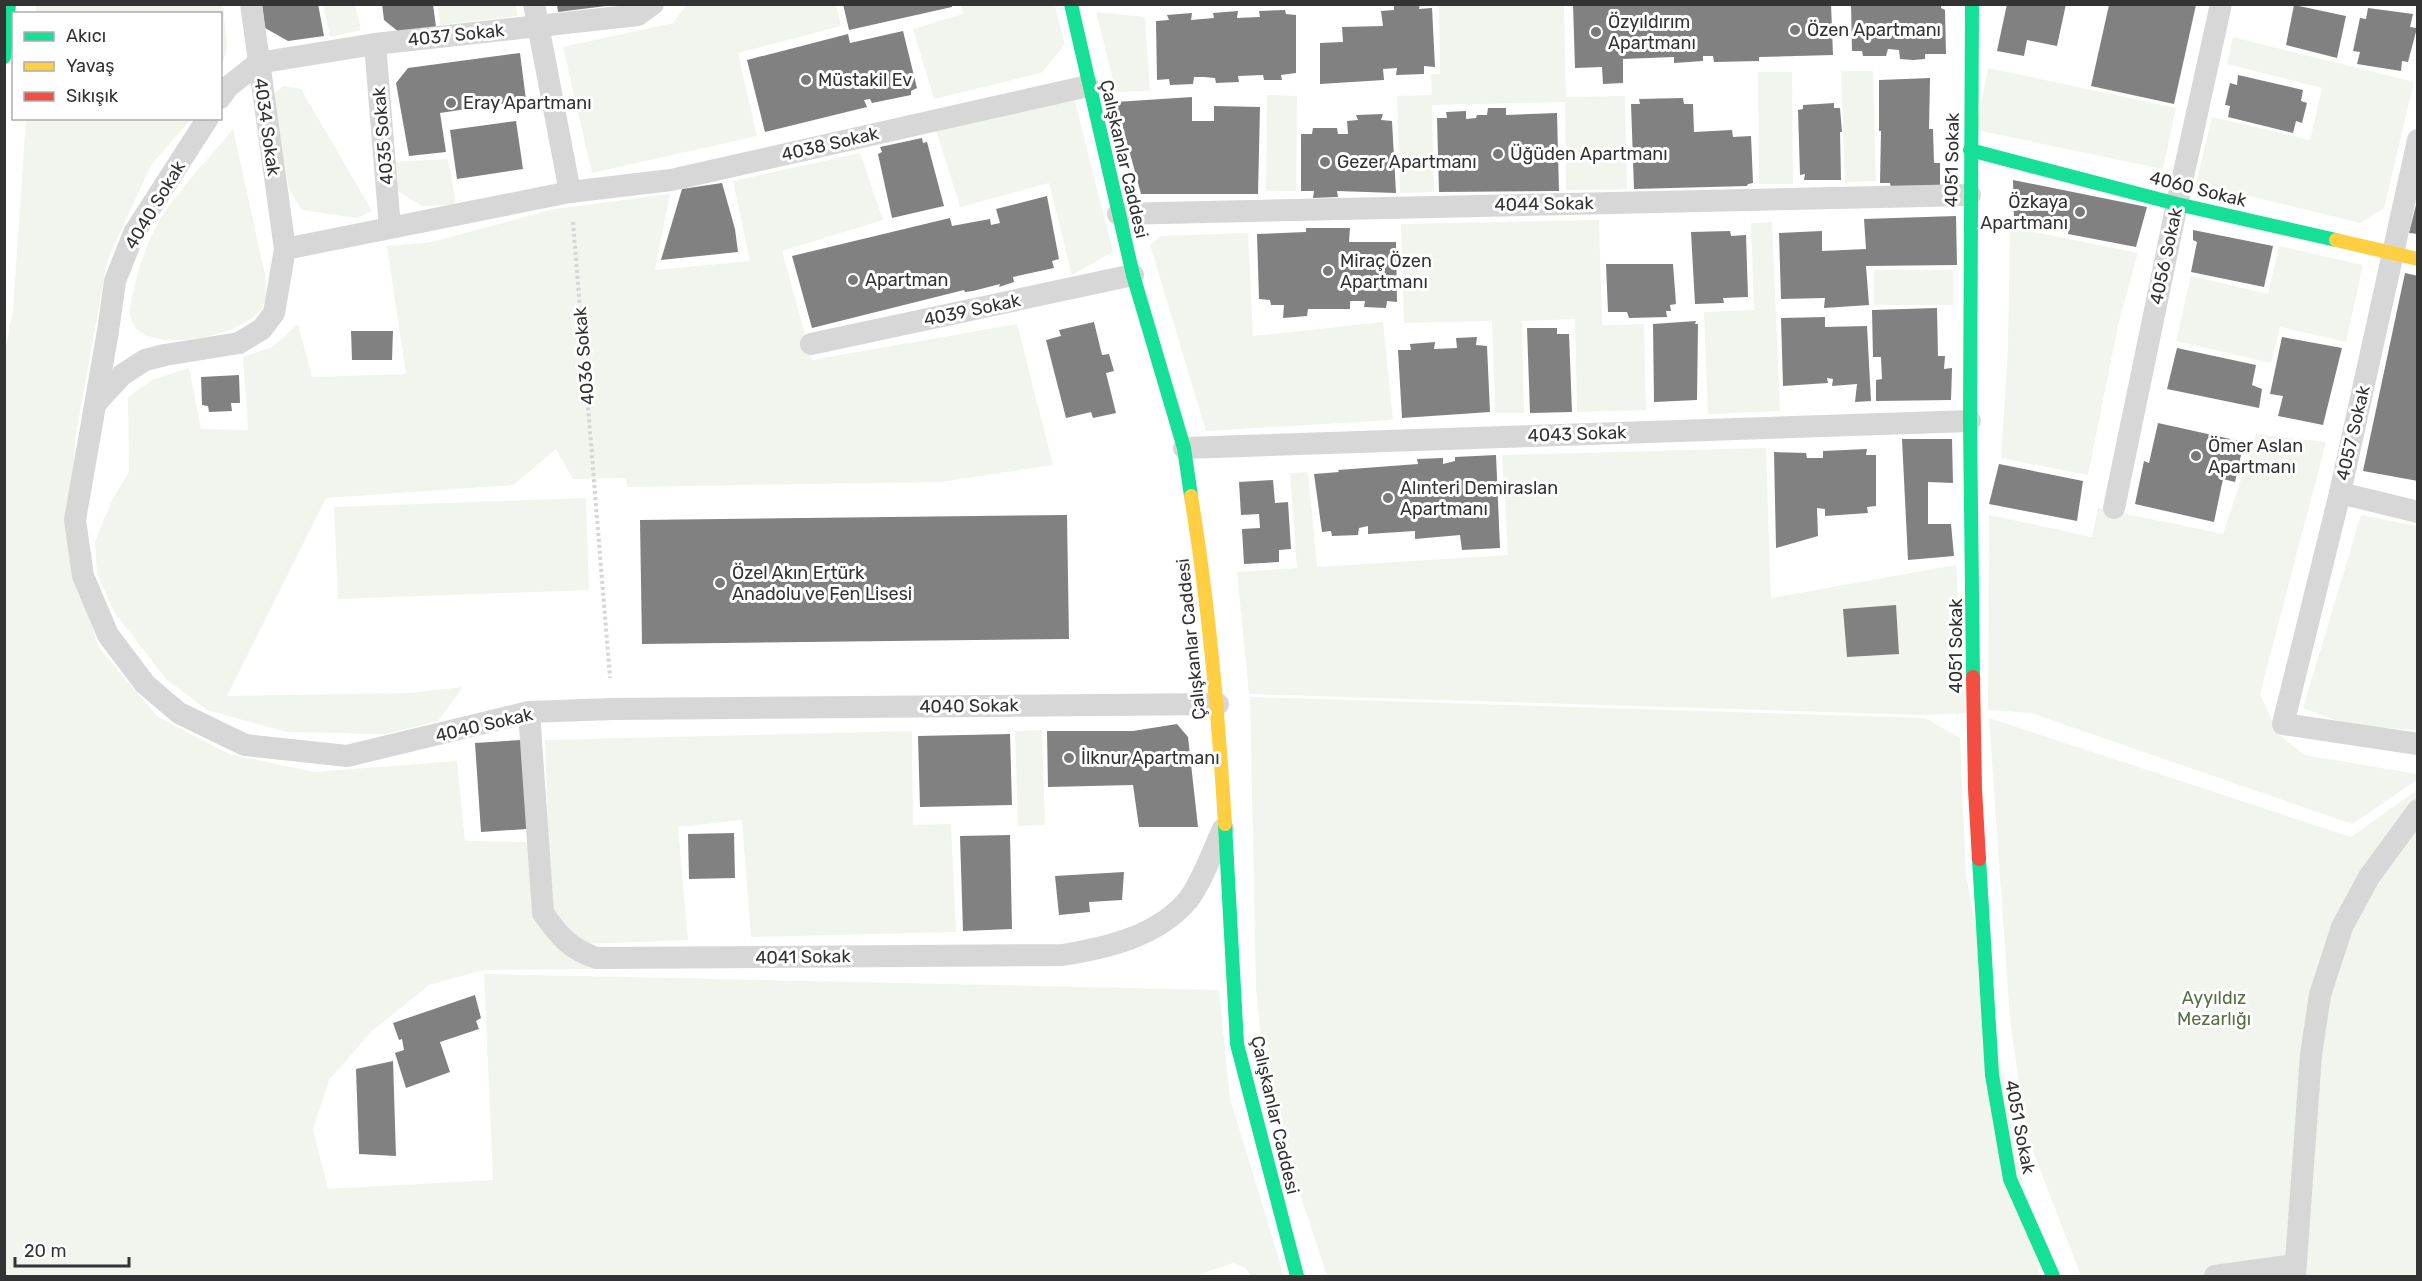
<svg xmlns="http://www.w3.org/2000/svg" width="2422" height="1281" font-family="Rubik,sans-serif">
<rect width="100%" height="100%" fill="#fff"/>
<g fill="#f1f5ed">
<polygon points="36,5 223,5 227,48 221,68 220,14 36,13"/>
<polygon points="323,5 355,5 361,30 330,37"/>
<polygon points="438,5 516,5 517,16 440,25"/>
<polygon points="686,5 836,5 841,26 738,53 757,136 592,173 563,47 673,23"/>
<polygon points="961,5 1055,5 1065,45 1041,73 934,99 913,29 963,14"/>
<polygon points="1439,5 1564,5 1566,97 1625,96 1627,189 1566,190 1565,102 1432,105 1434,192 1400,193 1397,96 1432,95 1431,74 1440,74"/>
<polygon points="1096,12 1145,17 1150,91 1116,92"/>
<polygon points="2233,37 2414,82 2384,208 2360,223 2196,183 2212,117 2310,140 2322,88 2227,64"/>
<polygon points="1988,68 2176,108 2163,169 1976,130"/>
<polygon points="1841,71 1873,71 1876,181 1845,182"/>
<polygon points="1758,72 1792,72 1793,184 1759,184"/>
<polygon points="284,86 301,89 372,211 357,218 302,210 289,189 272,95"/>
<polygon points="1267,95 1297,96 1296,191 1266,191"/>
<polygon points="1074,98 1113,252 1072,275 1049,183 960,207 936,130"/>
<polygon points="192,118 151,165 107,261 75,440 71,561 99,648 158,717 229,754 314,772 457,761 465,841 530,842 531,909 553,943 592,969 483,970 429,985 372,1031 329,1080 313,1130 328,1189 493,1180 484,974 1219,990 1230,1098 1284,1276 1251,1276 1246,1268 1233,1263 1196,1276 5,1276 4,358 13,310 26,119"/>
<path d="M233,129L266,279C266,288 267,297 263,306C248,336 145,358 131,320C128,313 131,301 133,293C138,267 149,236 164,213C184,184 211,156 233,129Z"/>
<polygon points="860,153 883,220 782,251 812,360 1017,324 1053,465 941,482 627,487 626,478 573,479 556,449 513,485 326,498 227,696 408,693 463,687 438,721 385,734 286,732 207,710 166,679 114,612 97,573 95,542 111,502 129,472 128,397 152,380 189,368 201,429 248,430 243,357 272,347 298,324 312,377 406,374 387,246 432,242 554,209 670,194 655,270 750,261 733,181"/>
<polygon points="448,159 456,205 422,206 399,192 390,176 390,162"/>
<polygon points="1599,220 1602,325 1644,324 1646,410 1577,412 1575,319 1522,321 1524,413 1495,413 1492,321 1404,323 1401,224"/>
<polygon points="1772,222 1780,411 1708,414 1704,312 1754,310 1751,223"/>
<polygon points="2010,227 2138,253 2119,321 2088,475 2001,458 2008,348"/>
<polygon points="1248,233 1253,336 1383,322 1393,420 1206,431 1150,245 1161,236"/>
<polygon points="2279,246 2363,265 2346,342 2280,327 2271,363 2176,341 2191,276 2268,294"/>
<polygon points="1874,270 1953,270 1954,305 1874,305"/>
<polygon points="2256,434 2326,442 2260,694 2278,734 2304,755 2417,774 2417,780 2352,824 2031,713 1988,710 1989,515 2092,537 2098,508 2223,534"/>
<polygon points="1766,448 1771,598 1956,565 1966,713 1924,715 1249,694 1237,572 1297,568 1290,473 1308,472 1317,567 1508,555 1502,455"/>
<polygon points="586,498 589,590 338,599 334,507"/>
<polygon points="2361,515 2417,526 2417,730 2351,726 2303,708"/>
<polygon points="1250,697 1925,718 1960,738 1966,875 2040,1276 1327,1276 1289,1160 1262,1051 1256,987"/>
<polygon points="1989,718 2351,837 2417,790 2417,1276 2081,1276 2026,1133 2010,1020"/>
<polygon points="1042,730 1045,825 1018,826 1015,731"/>
<polygon points="912,731 913,825 951,824 956,932 751,937 742,820 678,827 688,940 588,944 565,931 554,913 550,898 545,740"/>
</g>
<g fill="#818181">
<polygon points="262,4 318,4 324,36 288,41 265,28"/>
<polygon points="382,4 433,4 436,27 400,33 384,20"/>
<polygon points="843,4 952,4 952,7 849,30"/>
<polygon points="1394,4 1420,4 1419,9 1432,8 1435,67 1424,66 1424,74 1396,75 1397,68 1383,69 1384,80 1320,84 1320,43 1343,42 1342,27 1383,26 1381,11 1394,10"/>
<polygon points="1573,4 1831,4 1833,55 1759,57 1759,61 1714,62 1713,56 1703,56 1703,61 1674,63 1674,57 1623,59 1623,83 1603,84 1602,67 1575,68"/>
<polygon points="1851,4 1941,4 1941,8 1945,10 1946,54 1925,54 1925,59 1913,60 1900,59 1899,50 1888,49 1886,56 1863,56 1862,51 1852,51"/>
<polygon points="2007,4 2066,4 2057,46 2027,40 2024,56 1997,51"/>
<polygon points="557,5 606,5 606,6 558,12"/>
<polygon points="2109,5 2196,5 2174,104 2091,86"/>
<polygon points="2294,5 2346,16 2337,58 2286,45"/>
<polygon points="2368,8 2413,14 2410,27 2417,28 2408,62 2402,61 2401,71 2357,64 2360,52 2353,51 2360,18 2366,19"/>
<polygon points="1285,10 1286,14 1296,15 1296,73 1281,75 1282,80 1264,80 1263,75 1238,76 1239,82 1216,83 1215,78 1204,77 1194,77 1193,84 1170,85 1169,79 1157,80 1156,21 1169,20 1167,15 1192,13 1191,20 1214,18 1213,13 1238,11 1237,18 1260,17 1259,11"/>
<polygon points="903,31 917,88 911,91 911,95 872,103 870,99 864,100 867,107 765,132 747,60 848,34 850,43"/>
<polygon points="520,53 526,100 440,113 446,152 409,156 396,83 408,68"/>
<polygon points="2238,75 2303,90 2301,101 2307,103 2302,123 2296,121 2293,133 2228,117 2230,106 2225,105 2230,83 2237,85"/>
<polygon points="1930,78 1929,129 1933,129 1934,163 1940,163 1940,188 1891,188 1890,183 1880,183 1881,131 1879,131 1879,80"/>
<polygon points="1192,97 1192,121 1214,121 1214,106 1260,107 1258,194 1141,194 1116,102"/>
<polygon points="1683,98 1684,104 1693,104 1694,132 1732,130 1733,137 1751,136 1753,183 1748,184 1747,186 1634,189 1631,104 1640,104 1639,99"/>
<polygon points="1834,103 1834,108 1840,108 1842,132 1840,132 1841,180 1804,180 1805,174 1800,175 1798,110 1803,109 1803,105"/>
<polygon points="1488,108 1506,108 1506,115 1557,113 1559,191 1439,192 1437,118 1447,118 1446,112 1466,111 1466,119 1476,118 1477,115 1487,115"/>
<polygon points="1383,114 1381,120 1392,121 1396,193 1337,191 1338,197 1313,198 1314,191 1301,191 1301,134 1312,134 1313,128 1337,128 1338,134 1348,134 1347,121 1358,120 1356,115"/>
<polygon points="516,121 523,169 457,179 450,130"/>
<polygon points="922,138 923,143 927,142 944,206 892,218 878,154 882,152 880,147"/>
<polygon points="2013,180 2147,207 2136,247 2068,234 2070,222 2051,217 2048,229 2014,221"/>
<polygon points="722,183 735,229 738,252 661,260 682,189"/>
<polygon points="1047,196 1059,259 1052,261 1054,268 1013,277 1014,282 999,287 1000,284 973,291 965,292 964,290 812,328 792,256 950,218 952,226 990,219 991,225 1000,223 996,209"/>
<polygon points="2417,201 2418,201 2418,234 2409,233"/>
<polygon points="1956,216 1957,265 1866,266 1869,305 1824,308 1825,298 1781,299 1779,233 1822,231 1822,251 1866,249 1864,219"/>
<polygon points="1306,228 1350,228 1349,242 1396,242 1397,302 1387,301 1386,308 1364,307 1365,301 1350,301 1350,309 1308,309 1307,316 1283,318 1284,305 1271,305 1270,300 1259,299 1257,234 1306,232"/>
<polygon points="2193,230 2273,246 2264,287 2191,272 2197,242 2193,240"/>
<polygon points="1730,231 1731,236 1746,235 1748,297 1723,298 1724,303 1695,304 1691,232"/>
<polygon points="1606,264 1673,264 1676,304 1670,305 1671,311 1666,311 1667,317 1629,318 1627,312 1608,312"/>
<polygon points="2405,273 2418,276 2418,481 2363,471"/>
<polygon points="1937,308 1938,356 1945,356 1944,369 1952,368 1951,400 1876,401 1876,380 1882,379 1881,357 1873,357 1872,310"/>
<polygon points="1825,317 1825,327 1867,326 1871,401 1855,402 1857,384 1832,386 1833,379 1827,378 1828,383 1783,386 1781,318"/>
<polygon points="1696,321 1695,324 1698,324 1697,400 1654,402 1653,324"/>
<polygon points="1094,322 1102,355 1109,354 1114,371 1106,373 1116,413 1093,418 1091,412 1066,418 1046,340 1061,336 1059,330"/>
<polygon points="1527,328 1557,328 1557,334 1569,334 1572,412 1530,413"/>
<polygon points="351,331 393,331 392,360 352,360"/>
<polygon points="1477,337 1476,345 1487,346 1490,412 1402,418 1398,350 1411,350 1410,344 1435,342 1434,349 1457,348 1456,338"/>
<polygon points="2282,337 2342,348 2323,425 2278,416 2283,396 2270,394"/>
<polygon points="2177,348 2256,365 2252,385 2262,389 2259,408 2167,389"/>
<polygon points="239,375 240,403 231,403 232,411 209,412 208,406 202,405 201,377"/>
<polygon points="2158,423 2244,442 2235,482 2223,479 2214,522 2135,504 2144,461 2149,463"/>
<polygon points="1902,439 1952,439 1953,483 1928,482 1928,524 1951,524 1954,556 1908,560"/>
<polygon points="1867,449 1866,455 1876,455 1876,506 1867,507 1868,513 1825,516 1825,509 1817,508 1818,536 1776,548 1774,452 1806,453 1807,458 1823,458 1823,451"/>
<polygon points="1496,455 1500,548 1462,550 1460,535 1415,539 1415,531 1368,534 1368,526 1359,528 1358,535 1332,536 1331,531 1322,532 1314,474 1339,472 1338,470 1418,464 1417,459 1443,458 1443,464 1455,461 1455,457"/>
<polygon points="1999,464 2083,481 2077,521 1989,504"/>
<polygon points="1273,480 1275,503 1288,502 1291,549 1279,550 1279,562 1244,564 1242,529 1260,528 1259,514 1241,515 1239,482"/>
<polygon points="1067,515 1069,639 642,644 640,520"/>
<polygon points="1896,605 1899,654 1847,657 1843,609"/>
<polygon points="1177,724 1188,737 1198,827 1139,827 1133,785 1048,787 1047,731 1133,731"/>
<polygon points="1010,734 1012,805 920,807 918,736"/>
<polygon points="521,740 527,829 481,832 475,743"/>
<polygon points="734,833 735,878 689,879 688,834"/>
<polygon points="1010,835 1012,929 963,931 960,836"/>
<polygon points="1124,872 1122,900 1089,902 1090,912 1059,915 1055,876"/>
<polygon points="475,995 481,1018 476,1021 479,1029 440,1042 450,1072 406,1088 395,1053 404,1050 402,1039 399,1040 393,1023"/>
<polygon points="393,1061 396,1156 359,1154 356,1069"/>
</g>
<g fill="none" stroke-linecap="round" stroke-linejoin="round">
<polyline stroke="#d6d6d6" stroke-width="4" stroke-dasharray="3 3" stroke-linecap="butt" points="573,222 610,678"/>
<g stroke="#d7d7d7" stroke-width="22">
<polyline points="534,4 570,192"/>
<polyline points="375,44 390,228"/>
<polyline points="220,98 228,87 258,63 375,44 638,15 653,4"/>
<polyline points="208,118 134,233 115,281 108,331 75,520 83,576 108,635 145,684 179,713 245,745 347,756 529,712 613,709 1218,704"/>
<polyline points="2418,140 2340,493 2283,724 2418,744"/>
<polyline points="1118,214 1970,195"/>
<polyline points="285,249 570,192 671,180 1088,86"/>
<polyline points="811,344 1133,275"/>
<polyline points="97,402 122,375 145,360 165,355 239,343 262,329 274,313 285,249 251,4"/>
<polyline points="1184,448 1970,421"/>
<polyline points="2340,493 2418,512"/>
<polyline points="2114,508 2177,204 2221,4"/>
<path d="M529,712L543,913C560,937 569,948 596,958L1062,955C1107,948 1158,936 1188,900C1202,882 1213,850 1223,829"/>
<polyline points="2215,1276 2295,1265"/>
<polyline points="2295,1276 2311,1055 2320,995 2342,927 2369,877 2418,810"/>
</g>
<g stroke="#16e098" stroke-width="14">
<polyline points="1071,4 1133,275 1184,448 1191,496"/>
<polyline points="1972,4 1970,421 1973,677"/>
<polyline points="4,57 9,4"/>
<polyline points="1970,150 2177,204 2336,240"/>
<polyline points="1225,824 1237,1044 1297,1276"/>
<polyline points="1979,859 1992,1075 2010,1179 2053,1276"/>
</g>
<g stroke="#ffcf43" stroke-width="14">
<polyline points="2336,240 2418,259"/>
<path d="M1191,496C1209,605 1218,713 1225,824"/>
</g>
<polyline stroke="#f24e42" stroke-width="14" points="1973,677 1975,789 1979,859"/>
</g>
<g fill="#7a7a7a" stroke="#fff" stroke-width="2">
<circle cx="1795" cy="30" r="6"/>
<circle cx="1596" cy="32" r="6"/>
<circle cx="806" cy="80" r="6"/>
<circle cx="451" cy="103" r="6"/>
<circle cx="1498" cy="154" r="6"/>
<circle cx="1325" cy="162" r="6"/>
<circle cx="2080" cy="212" r="6"/>
<circle cx="1328" cy="271" r="6"/>
<circle cx="853" cy="280" r="6"/>
<circle cx="2196" cy="456" r="6"/>
<circle cx="1388" cy="498" r="6"/>
<circle cx="720" cy="583" r="6"/>
<circle cx="1069" cy="758" r="6"/>
</g>
<g text-anchor="middle" stroke-width="6" stroke-linejoin="round" paint-order="stroke">
<g font-size="18" fill="#333" stroke="#fff" text-anchor="start">
<text x="1608" y="28">Özyıldırım<tspan x="1608" dy="21">Apartmanı</tspan></text>
<text x="1807" y="36">Özen Apartmanı</text>
<text x="818" y="86">Müstakil Ev</text>
<text x="463" y="109">Eray Apartmanı</text>
<text x="1510" y="160">Üğüden Apartmanı</text>
<text x="1337" y="168">Gezer Apartmanı</text>
<text x="2068" y="208" text-anchor="end">Özkaya<tspan x="2068" dy="21">Apartmanı</tspan></text>
<text x="1340" y="267">Miraç Özen<tspan x="1340" dy="21">Apartmanı</tspan></text>
<text x="865" y="286">Apartman</text>
<text x="2208" y="452">Ömer Aslan<tspan x="2208" dy="21">Apartmanı</tspan></text>
<text x="1400" y="494">Alınteri Demiraslan<tspan x="1400" dy="21">Apartmanı</tspan></text>
<text x="732" y="579">Özel Akın Ertürk<tspan x="732" dy="21">Anadolu ve Fen Lisesi</tspan></text>
<text x="1081" y="764">İlknur Apartmanı</text>
</g>
<g font-size="18" fill="#333" stroke="#fff">
<text transform="translate(456 35) rotate(-6)" y="6">4037 Sokak</text>
<text transform="translate(267 127) rotate(82)" y="6">4034 Sokak</text>
<text transform="translate(383 136) rotate(-95)" y="6">4035 Sokak</text>
<text transform="translate(830 144) rotate(-13)" y="6">4038 Sokak</text>
<text transform="translate(1124 159) rotate(77)" y="6">Çalışkanlar Caddesi</text>
<text transform="translate(1952 160) rotate(-89)" y="6">4051 Sokak</text>
<text transform="translate(2198 189) rotate(14)" y="6">4060 Sokak</text>
<text transform="translate(1544 204) rotate(-1)" y="6">4044 Sokak</text>
<text transform="translate(155 205) rotate(-59)" y="6">4040 Sokak</text>
<text transform="translate(2166 256) rotate(-78)" y="6">4056 Sokak</text>
<text transform="translate(972 310) rotate(-12)" y="6">4039 Sokak</text>
<text transform="translate(584 356) rotate(-95)" y="6">4036 Sokak</text>
<text transform="translate(2353 433) rotate(-77)" y="6">4057 Sokak</text>
<text transform="translate(1577 434) rotate(-2)" y="6">4043 Sokak</text>
<text transform="translate(1191 639) rotate(-96)" y="6">Çalışkanlar Caddesi</text>
<text transform="translate(1956 646) rotate(-90)" y="6">4051 Sokak</text>
<text transform="translate(969 706) rotate(-1)" y="6">4040 Sokak</text>
<text transform="translate(484 725) rotate(-13)" y="6">4040 Sokak</text>
<text transform="translate(803 957) rotate(-1)" y="6">4041 Sokak</text>
<text transform="translate(1275 1115) rotate(77)" y="6">Çalışkanlar Caddesi</text>
<text transform="translate(2020 1127) rotate(79)" y="6">4051 Sokak</text>
</g>
<g font-size="18" fill="#56703f" stroke="#fff">
<text x="2214" y="1004">Ayyıldız<tspan x="2214" dy="21">Mezarlığı</tspan></text>
</g>
</g>
<rect width="2422" height="1281" fill="none" stroke="#333333" stroke-width="12"/>
<rect x="12" y="12" width="210" height="108" fill="#ffffff" stroke="#adadad" stroke-width="1.5"/>
<rect x="24" y="32" width="30" height="9" fill="#16e098" stroke="#adadad" stroke-width="1.5"/>
<text x="66" y="42" font-size="18" fill="#333333">Akıcı</text>
<rect x="24" y="62" width="30" height="9" fill="#ffcf43" stroke="#adadad" stroke-width="1.5"/>
<text x="66" y="72" font-size="18" fill="#333333">Yavaş</text>
<rect x="24" y="92" width="30" height="9" fill="#f24e42" stroke="#adadad" stroke-width="1.5"/>
<text x="66" y="102" font-size="18" fill="#333333">Sıkışık</text>
<path d="M15 1257v9h114v-9" fill="none" stroke="#333333" stroke-width="3"/>
<text x="24" y="1257" font-size="18" fill="#333333" stroke="#ffffff" stroke-width="4.5" paint-order="stroke">20 m</text>
</svg>
